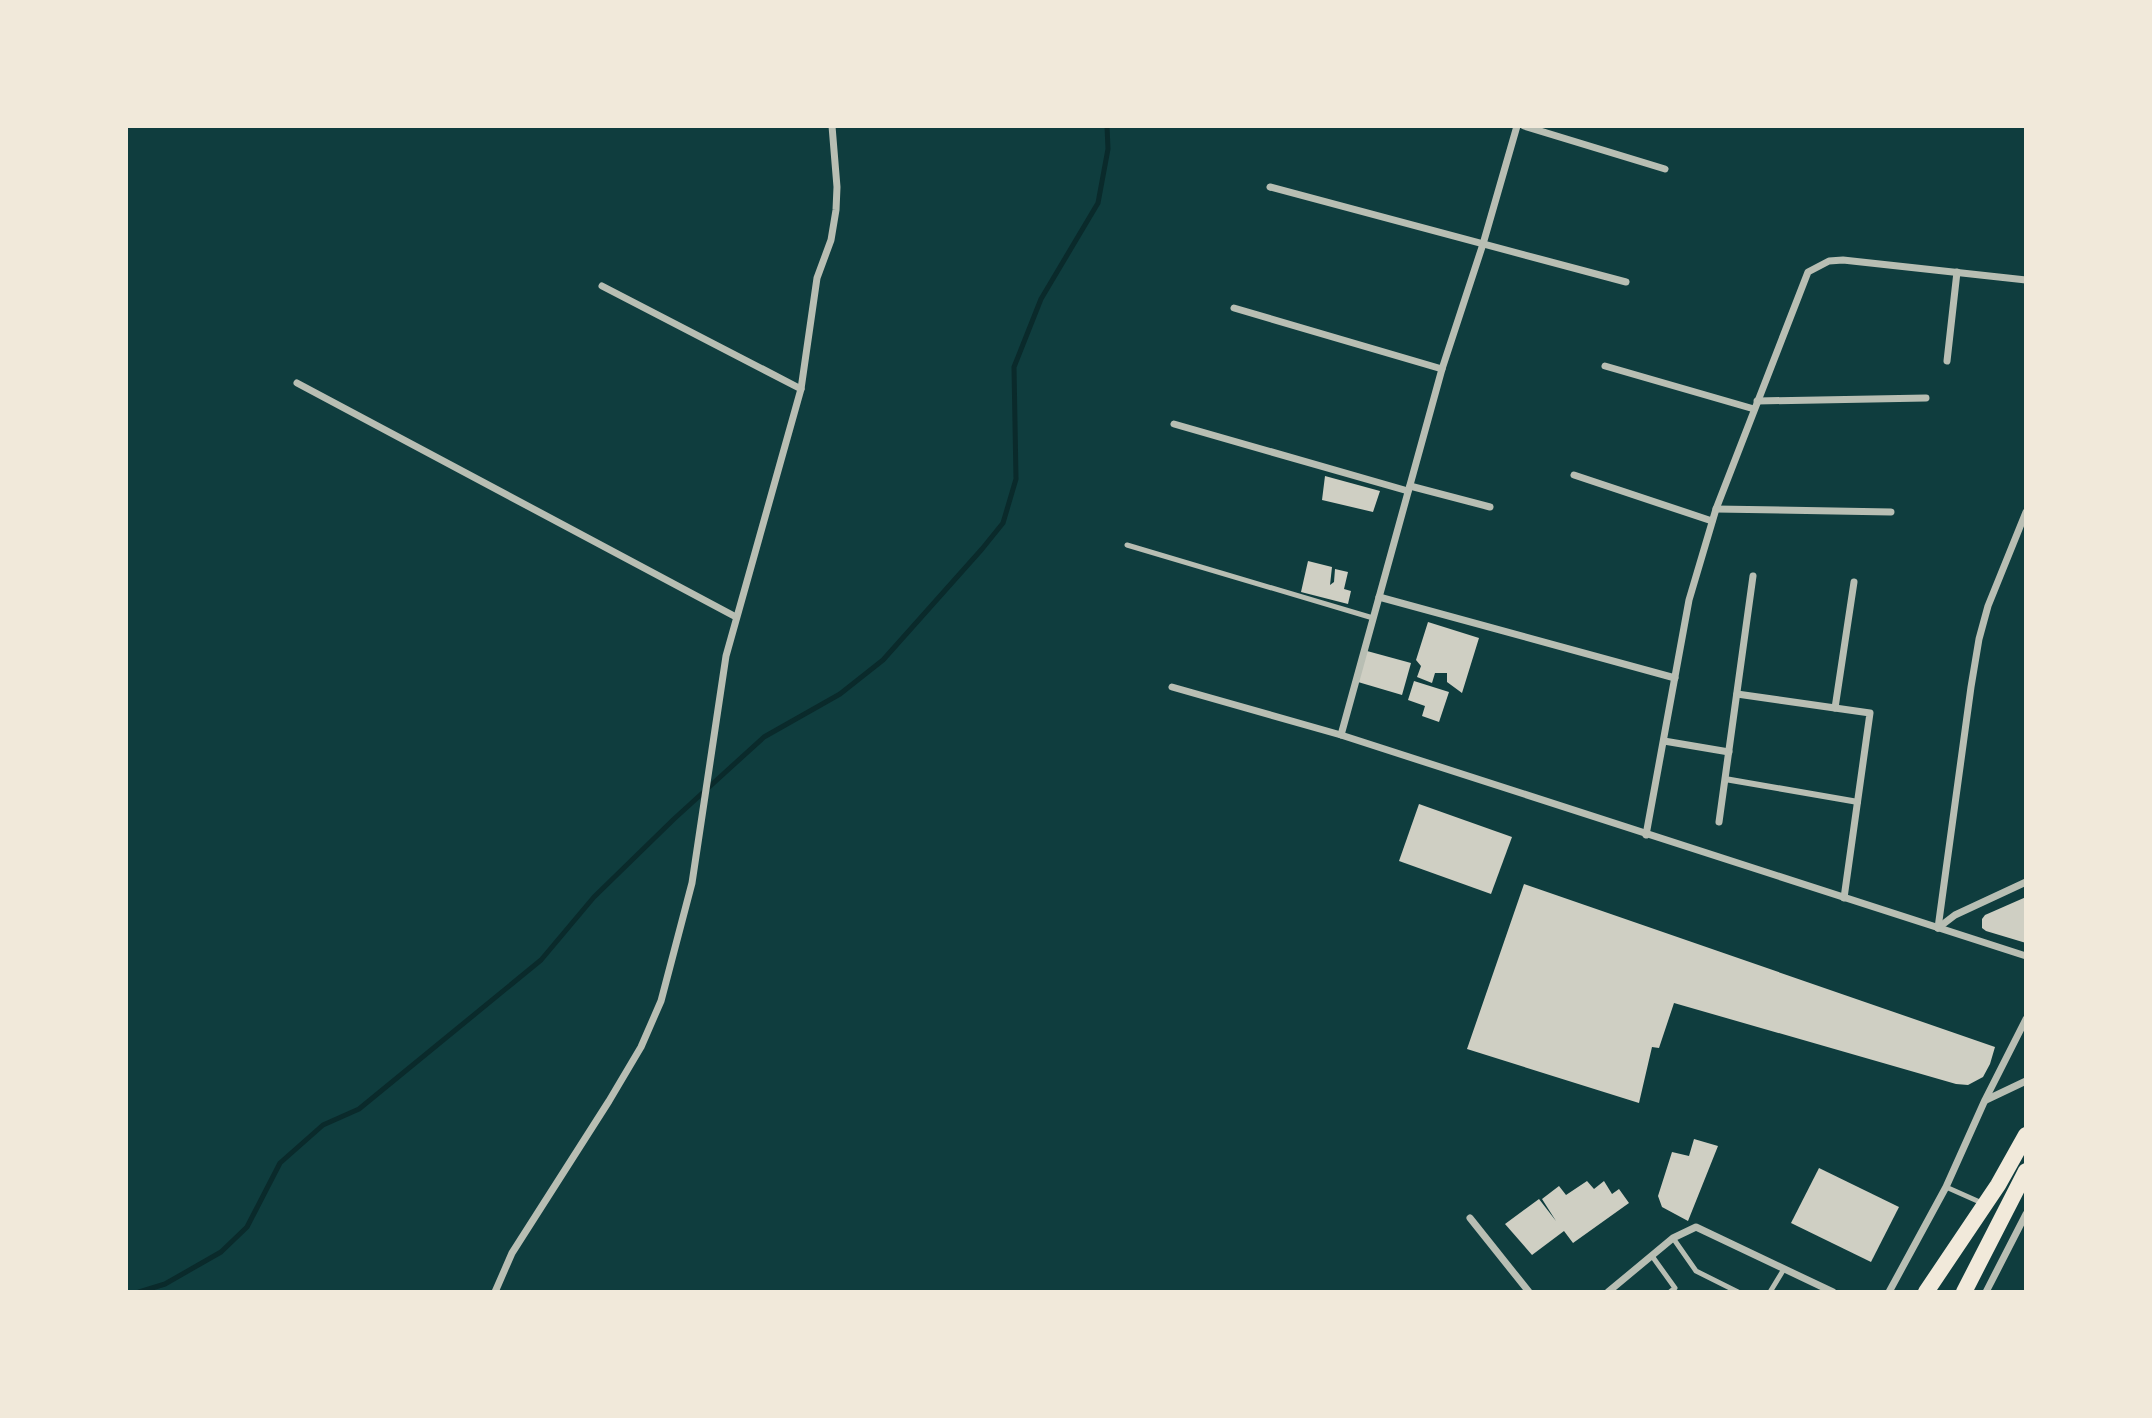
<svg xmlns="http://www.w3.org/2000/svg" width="2152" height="1418" font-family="'Varela Round',sans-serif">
<rect width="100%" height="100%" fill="#0f3d3e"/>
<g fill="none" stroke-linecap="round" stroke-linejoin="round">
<polyline stroke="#0a2a2b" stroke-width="5" points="139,1292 165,1284 221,1252 247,1227 280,1163 323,1125 359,1109 541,960 594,897 674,819 764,737 840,694 883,660 982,549 1003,523 1016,479 1014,367 1041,299 1098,203 1108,149 1107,126"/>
</g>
<g fill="#cfcfc3">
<polygon points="1325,476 1380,491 1373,512 1322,500"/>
<polygon points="1308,561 1332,567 1330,585 1334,582 1335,569 1348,572 1344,589 1351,591 1348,604 1301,592"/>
<polygon points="1428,622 1479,638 1462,693 1447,682 1447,673 1435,673 1432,683 1417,677 1421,666 1416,660"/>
<polygon points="1367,651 1411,663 1402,695 1358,682"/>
<polygon points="1414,681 1449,692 1439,722 1422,716 1425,706 1408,700"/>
<polygon points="1419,804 1512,837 1491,894 1399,861"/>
<polygon points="1524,884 1995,1047 1990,1064 1983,1077 1968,1085 1956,1084 1674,1003 1659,1048 1652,1047 1639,1103 1467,1049"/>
<polygon points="2026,897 2026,943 1986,931 1982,928 1982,919 1985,915"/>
<polygon points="1694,1139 1718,1146 1688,1221 1662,1207 1658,1196 1672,1152 1689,1156"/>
<polygon points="1819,1168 1899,1207 1871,1262 1791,1223"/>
<polygon points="1587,1181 1594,1189 1604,1181 1612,1194 1619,1189 1629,1203 1573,1243 1564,1231 1532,1255 1505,1224 1539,1199 1556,1221 1542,1199 1559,1186 1566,1195"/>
</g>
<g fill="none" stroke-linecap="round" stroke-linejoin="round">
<g stroke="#b8beb3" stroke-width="5">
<polyline points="1127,545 1373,618"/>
<polyline points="1946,1187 1982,1203"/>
<polyline points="1673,1238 1696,1271 1738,1292"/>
<polyline points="1652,1256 1675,1288 1670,1292"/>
<polyline points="1770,1292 1784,1269"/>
</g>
<polyline stroke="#b8beb3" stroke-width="6" points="1725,779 1858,802"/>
<g stroke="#b8beb3" stroke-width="7">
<polyline points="1524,126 1665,169"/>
<polyline points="1270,187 1626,282"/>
<polyline points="602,286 801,389"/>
<polyline points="1234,308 1442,369"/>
<polyline points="1947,361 1957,272"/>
<polyline points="1605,366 1754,409"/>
<polyline points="297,383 736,617"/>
<polyline points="1757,401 1926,398"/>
<polyline points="1174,424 1408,491"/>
<polyline points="1574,475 1712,521"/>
<polyline points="1410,486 1490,507"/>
<polyline points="1716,509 1891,512"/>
<polyline points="1379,597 1675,678"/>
<polyline points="1172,687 1341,735 2026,956"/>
<polyline points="1737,694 1870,713 1844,898"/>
<polyline points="1835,708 1854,582"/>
<polyline points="1341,735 1442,369 1483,244 1517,126"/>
<polyline points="1664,741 1729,752"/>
<polyline points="1719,822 1753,576"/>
<polyline points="1646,835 1689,600 1716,509 1808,272 1829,261 1843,260 2026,280"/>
<polyline points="1938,928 1971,687 1979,639 1988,606 2026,512"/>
<polyline points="1938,928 1955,915 2026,882"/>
<polyline points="1986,1100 2026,1081"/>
<polyline points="1470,1218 1529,1292"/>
<polyline points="495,1292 512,1253 609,1101 641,1047 661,1001 692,883 726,656 801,389 817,278 831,240 836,210 837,187 832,126"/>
<polyline points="1608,1292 1673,1238 1696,1227 1833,1292"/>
<polyline points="1889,1292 1946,1187 1985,1100 2026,1019"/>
<polyline points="1986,1292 2026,1214"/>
</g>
<g stroke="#f1e9da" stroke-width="16">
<polyline points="1926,1292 1998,1185 2026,1135"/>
<polyline points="1964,1292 2026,1171"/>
</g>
</g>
<rect width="2152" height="1418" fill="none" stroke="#f1e9da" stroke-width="256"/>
</svg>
